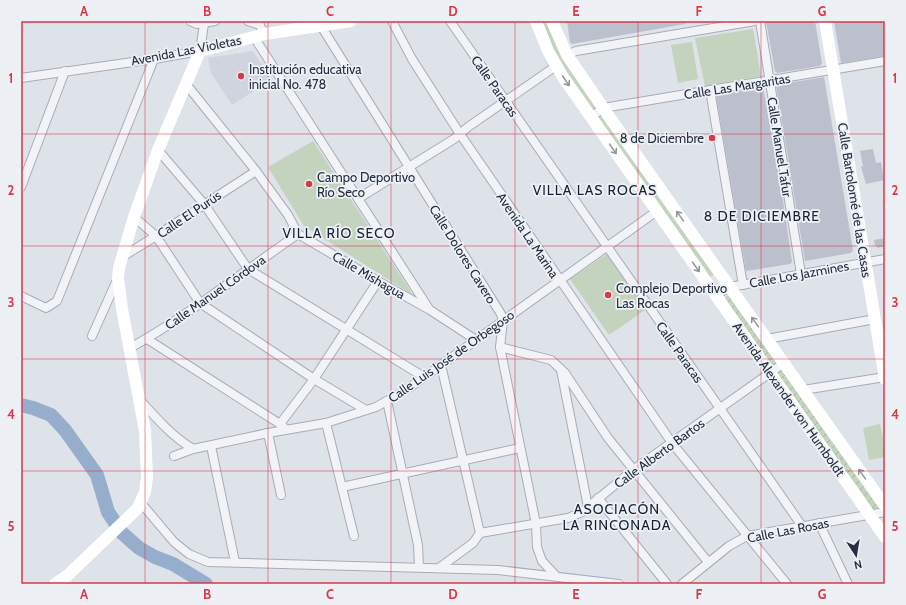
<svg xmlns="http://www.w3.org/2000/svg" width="906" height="605" font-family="Cabin,sans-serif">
<defs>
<pattern id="garden-furrows" width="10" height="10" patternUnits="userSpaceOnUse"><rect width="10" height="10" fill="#c3d3be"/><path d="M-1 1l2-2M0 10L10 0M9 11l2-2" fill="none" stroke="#a7b5a4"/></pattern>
</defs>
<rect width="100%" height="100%" fill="#dee2e9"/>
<polygon fill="#d0d4de" points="253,51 271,80 232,105 211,73 208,58"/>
<g fill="#c3d3be">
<polygon points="539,21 548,21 715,273 709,278 559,65"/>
<polygon points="753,29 761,76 705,86 695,38"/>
<polygon points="692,42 698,79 678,83 671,45"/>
<polygon points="313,141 413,295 304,226 268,167"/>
<polygon points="607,254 645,310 609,335 570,279"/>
<polygon points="880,424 885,450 885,457 869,460 863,428"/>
</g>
<polygon fill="url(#garden-furrows)" points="730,294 880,507 872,510 723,299"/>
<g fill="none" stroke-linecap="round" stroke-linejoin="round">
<polyline stroke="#96adcc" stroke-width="14" points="21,405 33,408 51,415 65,430 97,475 108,512 122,533 139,548 155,557 173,564 206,584"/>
</g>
<g fill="#bbc0cc">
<polygon points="567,21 685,21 685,24 572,44 570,42"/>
<polygon points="766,21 815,21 822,63 820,66 777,73 775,71"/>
<polygon points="834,21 883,21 885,33 885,56 841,63"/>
<polygon points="824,77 853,250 851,253 805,261 776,85"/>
<polygon points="763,87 782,194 792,262 790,264 746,271 716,95"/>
<polygon points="873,149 876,163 881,162 884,180 866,184 861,167 863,166 860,151"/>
<polygon points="885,238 885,246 878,248 875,245 874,240"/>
</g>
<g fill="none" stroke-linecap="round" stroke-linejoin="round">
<g stroke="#a7acb7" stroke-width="10">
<g id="street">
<polyline points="190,21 197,24 215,21"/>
<polyline points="248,21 260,25"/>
<polyline points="257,21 265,34"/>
<polyline points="392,21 412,59 460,134 672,443 787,584"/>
<polyline points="450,21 802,526"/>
<polyline points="760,21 801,274"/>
<polyline points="321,26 501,314 503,321 500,347 536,524 537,547 542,561 556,576"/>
<polyline points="254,37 429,309"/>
<polyline points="567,55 576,51 755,21"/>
<polyline points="21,78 154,59 200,51 204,24"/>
<polyline points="186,84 256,171 288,215 298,234 378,281 430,310 476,340"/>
<polyline points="710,90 743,285"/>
<polyline points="591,117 603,108 885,61"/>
<polyline points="158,150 204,204 248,269 424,377"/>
<polyline points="21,187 65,71"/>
<polyline points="359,198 454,139 468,127 556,66"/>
<polyline points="134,217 156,236 200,303 314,379 366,410"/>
<polyline points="122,257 156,236 256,171"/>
<polyline points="716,295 730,287 885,259"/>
<polyline points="21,296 46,308 57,301 154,59"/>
<polyline points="92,336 117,280"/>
<polyline points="147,339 280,424"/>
<polyline points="767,339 875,319"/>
<polyline points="500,347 551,360 565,373 608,438 708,562"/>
<path d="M130,348C189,315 243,272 298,234"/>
<polyline points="561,370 588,507"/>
<polyline points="803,390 885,377"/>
<path d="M140,400C157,419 172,436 193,449"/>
<polyline points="387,401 418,545 419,567"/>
<polyline points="326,423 354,536"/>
<polyline points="286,429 280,424 314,379 378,281"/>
<polyline points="268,433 281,495"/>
<polyline points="211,446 235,562"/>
<polyline points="174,456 193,449 268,433 326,423 376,407 406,390 657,211"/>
<polyline points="342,487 520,448"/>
<polyline points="598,498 667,584"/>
<polyline points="141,503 174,542 189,554 208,562 498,570 619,584"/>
<polyline points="819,523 848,584"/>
<polyline points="480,533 568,518 582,512 633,470 784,363"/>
<polyline points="439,568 473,543 480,533 441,365"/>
<polyline points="682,584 729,546 747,536 885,512"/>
</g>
</g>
<use href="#street" stroke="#f1f3f7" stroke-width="8"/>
<g stroke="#fff" stroke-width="12">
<polyline points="536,21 548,51 563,77 885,537"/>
<polyline points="552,21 567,55 610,118 885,506"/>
<polyline points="825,21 885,379"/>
<polyline points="55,584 68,575 138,508 145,492 147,477 145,431 122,309 118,278 119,268 134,217 158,150 200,51 265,34 351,21"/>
</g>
</g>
<defs><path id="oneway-shaft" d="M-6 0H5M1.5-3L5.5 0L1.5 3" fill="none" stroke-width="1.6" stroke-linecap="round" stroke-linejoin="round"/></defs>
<g stroke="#9296a0">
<use href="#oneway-shaft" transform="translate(566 81) rotate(56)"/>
<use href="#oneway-shaft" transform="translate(613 149) rotate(55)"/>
<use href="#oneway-shaft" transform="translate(680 216) rotate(-125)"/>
<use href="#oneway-shaft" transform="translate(696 267) rotate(55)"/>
<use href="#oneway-shaft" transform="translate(755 322) rotate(-125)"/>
<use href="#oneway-shaft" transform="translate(862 474) rotate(-125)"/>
</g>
<path fill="none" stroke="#d73949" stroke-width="1" stroke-opacity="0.55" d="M145,21V584M268,21V584M391,21V584M515,21V584M638,21V584M761,21V584M21,134H885M21,246H885M21,359H885M21,471H885"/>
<g fill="#d73949" stroke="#edf1f6" stroke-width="1.5">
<circle cx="241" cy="76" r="4"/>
<circle cx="712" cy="138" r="4"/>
<circle cx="309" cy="184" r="4"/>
<circle cx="608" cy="295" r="4"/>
</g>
<g text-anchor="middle" stroke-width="3.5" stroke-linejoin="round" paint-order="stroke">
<g font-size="13" fill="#262e41" stroke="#edf1f6">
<text transform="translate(186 50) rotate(-11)" y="5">Avenida Las Violetas</text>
<text transform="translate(495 86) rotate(55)" y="5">Calle Paracas</text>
<text transform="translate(737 86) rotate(-9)" y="5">Calle Las Margaritas</text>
<text transform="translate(780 147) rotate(81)" y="5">Calle Manuel Tafur</text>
<text transform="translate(855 200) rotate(81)" y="5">Calle Bartolomé de las Casas</text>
<text transform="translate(189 214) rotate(-34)" y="5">Calle El Purús</text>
<text transform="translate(528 235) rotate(56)" y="5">Avenida La Marina</text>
<text transform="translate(463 254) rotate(58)" y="5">Calle Dolores Cavero</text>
<text transform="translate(799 274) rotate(-10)" y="5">Calle Los Jazmines</text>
<text transform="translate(369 275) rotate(30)" y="5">Calle Mishagua</text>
<text transform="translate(215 292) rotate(-35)" y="5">Calle Manuel Córdova</text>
<text transform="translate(680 352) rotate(55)" y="5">Calle Paracas</text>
<text transform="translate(451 356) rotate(-35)" y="5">Calle Luis José de Orbegoso</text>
<text transform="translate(789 399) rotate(55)" y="5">Avenida Alexander von Humboldt</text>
<text transform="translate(659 453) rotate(-36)" y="5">Calle Alberto Bartos</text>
<text transform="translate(788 530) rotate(-11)" y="5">Calle Las Rosas</text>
</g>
<g font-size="13" fill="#262e41" stroke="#edf1f6" text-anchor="start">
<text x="249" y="74">Institución educativa<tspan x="249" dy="15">inicial No. 478</tspan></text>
<text x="704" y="143" text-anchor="end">8 de Diciembre</text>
<text x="317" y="182">Campo Deportivo<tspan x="317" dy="15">Río Seco</tspan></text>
<text x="616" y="293">Complejo Deportivo<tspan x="616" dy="15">Las Rocas</tspan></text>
</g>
<g font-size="14" letter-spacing="1" fill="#182031" stroke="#edf1f6">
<text x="595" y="195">VILLA LAS ROCAS</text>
<text x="762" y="221">8 DE DICIEMBRE</text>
<text x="339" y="238">VILLA RÍO SECO</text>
<text x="617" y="514">ASOCIACÓN<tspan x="617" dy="16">LA RINCONADA</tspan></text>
</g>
</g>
<rect width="906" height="605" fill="none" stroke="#edf1f6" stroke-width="44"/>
<g transform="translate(856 555) rotate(168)" stroke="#edf1f6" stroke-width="3" paint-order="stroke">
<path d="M0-3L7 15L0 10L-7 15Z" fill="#262e41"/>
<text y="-6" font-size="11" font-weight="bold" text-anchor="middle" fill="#262e41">N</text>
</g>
<rect x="22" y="22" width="862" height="561" fill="none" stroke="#d73949" stroke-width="1.5"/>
<g font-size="13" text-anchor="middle" font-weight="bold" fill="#d73949">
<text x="84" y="16">A</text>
<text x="207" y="16">B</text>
<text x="330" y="16">C</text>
<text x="453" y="16">D</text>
<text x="576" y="16">E</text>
<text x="699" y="16">F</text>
<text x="822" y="16">G</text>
<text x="11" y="83">1</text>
<text x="895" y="83">1</text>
<text x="11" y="195">2</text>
<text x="895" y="195">2</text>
<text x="11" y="307">3</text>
<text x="895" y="307">3</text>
<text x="11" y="419">4</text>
<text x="895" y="419">4</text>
<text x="11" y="531">5</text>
<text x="895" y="531">5</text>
<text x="84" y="599">A</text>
<text x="207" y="599">B</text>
<text x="330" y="599">C</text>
<text x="453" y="599">D</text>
<text x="576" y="599">E</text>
<text x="699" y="599">F</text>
<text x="822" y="599">G</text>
</g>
</svg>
